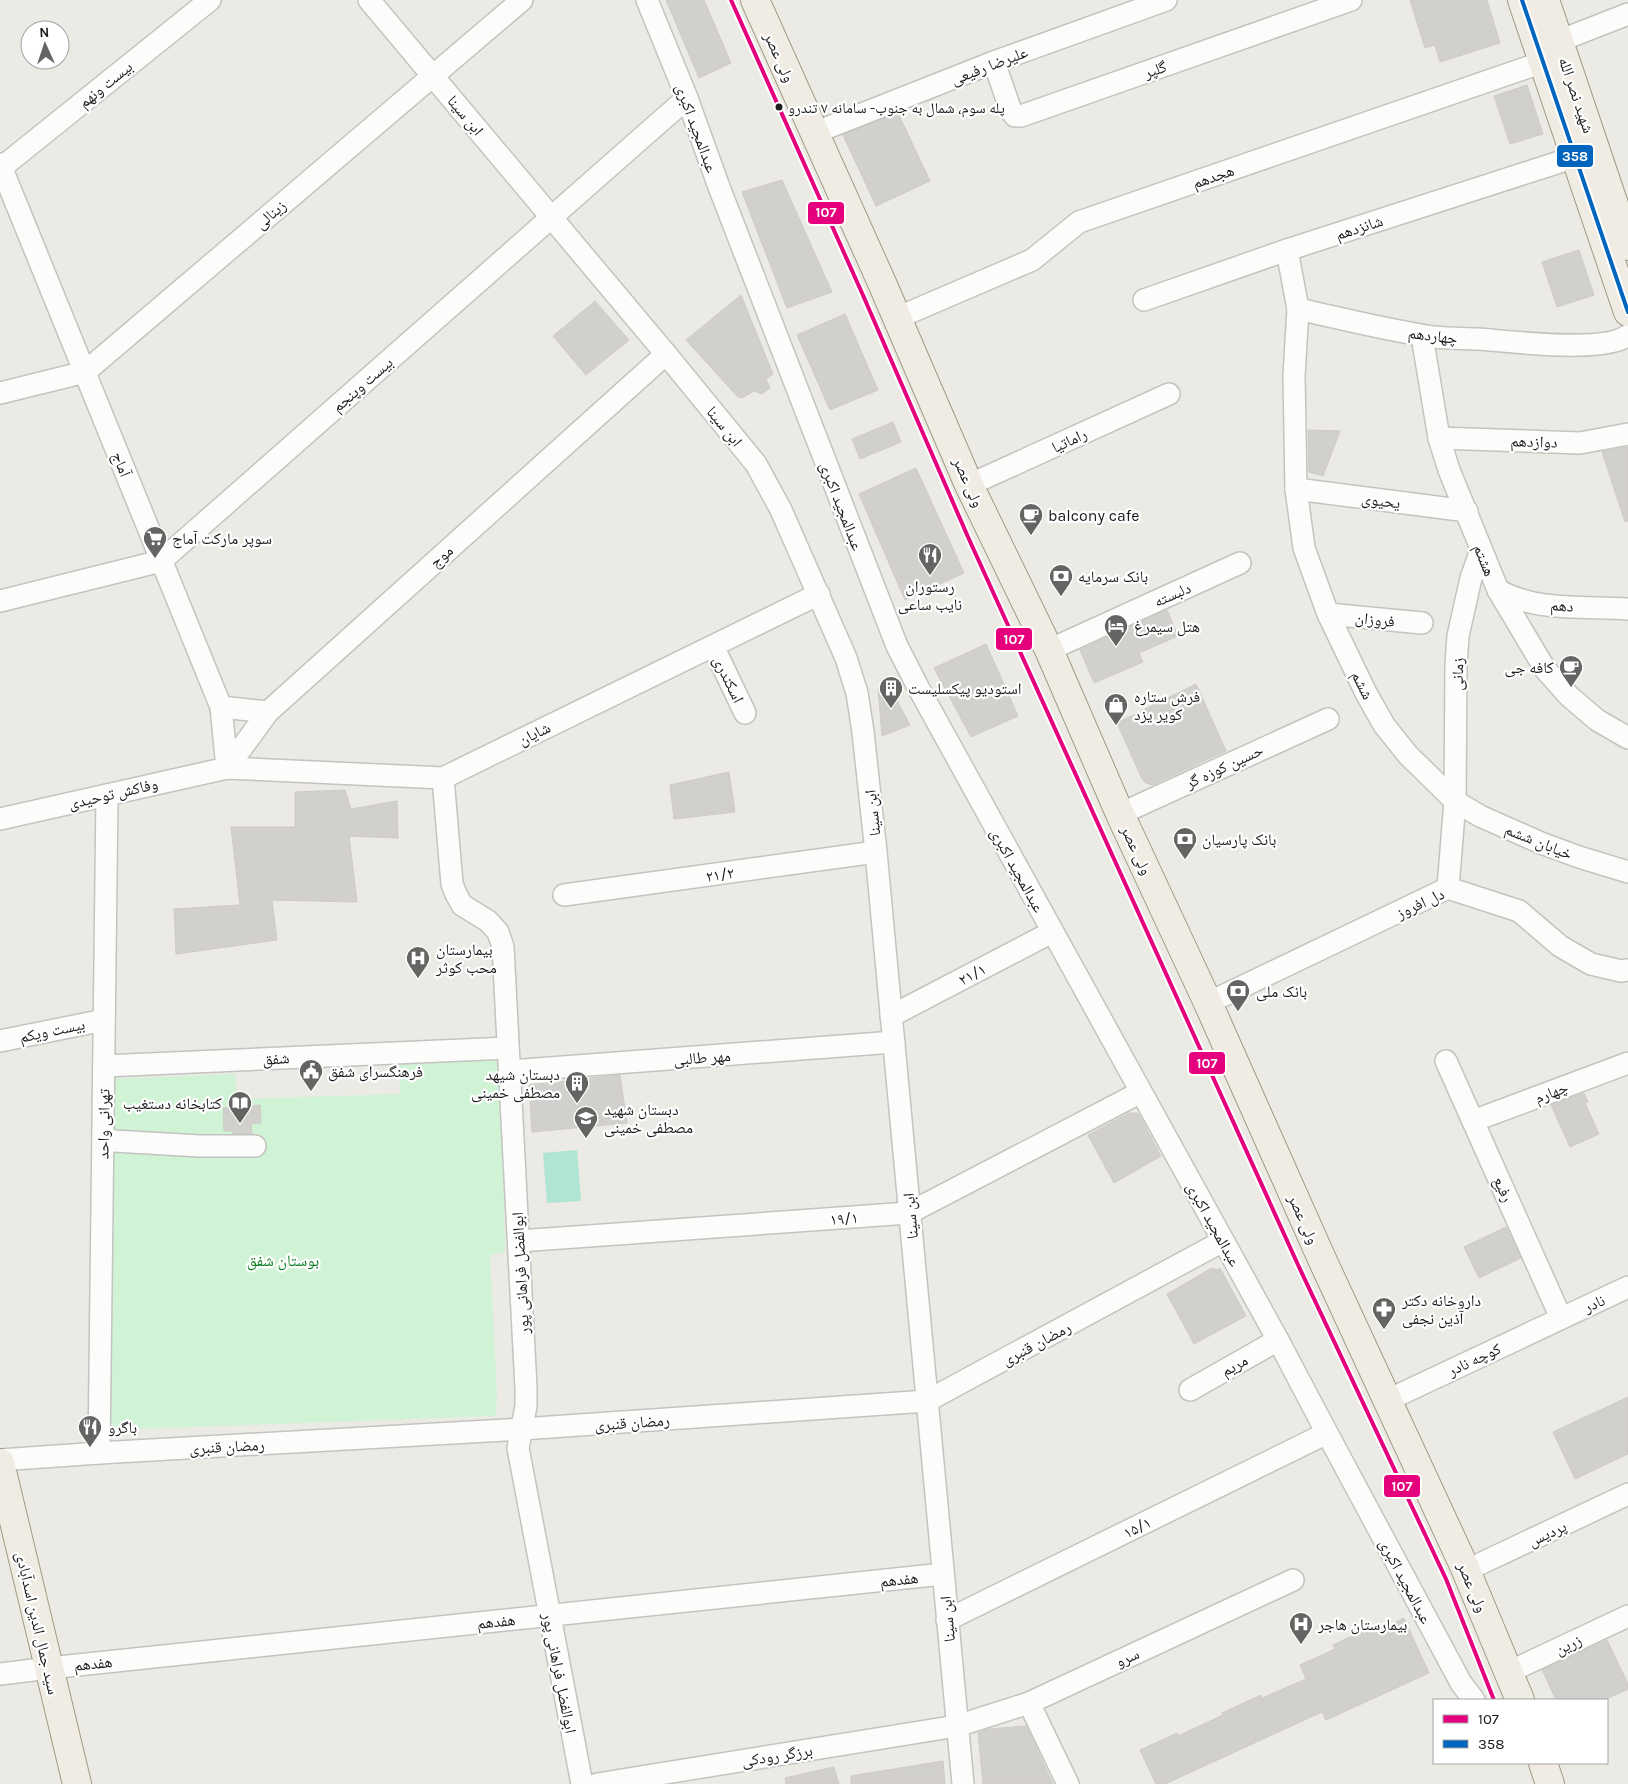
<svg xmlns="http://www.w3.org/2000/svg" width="1628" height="1784" font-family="Karla,'Noto Naskh Arabic',sans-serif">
<rect width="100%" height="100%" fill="#ebeae5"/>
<polygon fill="#d1f3d5" points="501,1057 505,1252 490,1255 497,1395 496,1416 108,1430 110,1079 235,1074 237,1099 400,1094 400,1063"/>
<polygon fill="#aee5d3" points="577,1150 581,1201 547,1203 543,1153"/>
<g fill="#d1d0cc" stroke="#cecbc6">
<polygon points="666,0 704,0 731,63 699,78"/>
<polygon points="1410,0 1487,0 1500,43 1440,62 1435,45 1425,48"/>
<polygon points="1527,85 1543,134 1510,144 1494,96"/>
<polygon points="898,113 930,181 876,206 843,135"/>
<polygon points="782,180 832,292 787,308 742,192"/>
<polygon points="1579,250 1594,295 1557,307 1542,262"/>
<polygon points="741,295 773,374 766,379 770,388 762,394 754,391 742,398 737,396 686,340"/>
<polygon points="595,301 629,340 586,375 553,336"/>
<polygon points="845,314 878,390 830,410 797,335"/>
<polygon points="893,422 901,442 860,459 852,439"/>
<polygon points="1308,430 1340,431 1323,476 1309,472"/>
<polygon points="1628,447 1628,521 1625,522 1602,452"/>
<polygon points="916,468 964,573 905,600 859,494"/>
<polygon points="1167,610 1178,636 1139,653 1143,662 1094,683 1080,650"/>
<polygon points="986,644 1018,716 971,737 934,668"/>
<polygon points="1196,684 1226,751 1152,785 1146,783 1142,779 1117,723"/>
<polygon points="878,688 892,691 910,725 882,736"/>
<polygon points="729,772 735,812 674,819 670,785"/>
<polygon points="345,790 351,809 397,801 398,838 349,836 357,902 272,900 277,940 176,954 174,909 240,905 231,827 295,827 295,792"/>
<polygon points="620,1075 627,1123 532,1132 529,1085"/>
<polygon points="1584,1093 1588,1102 1585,1103 1599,1134 1570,1147 1551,1105"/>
<polygon points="260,1105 261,1123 251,1124 252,1134 233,1134 233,1131 224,1131 223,1108"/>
<polygon points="1129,1113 1138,1113 1161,1156 1114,1183 1088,1135"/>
<polygon points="1506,1227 1521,1258 1479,1278 1464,1247"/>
<polygon points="1212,1268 1217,1270 1220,1268 1246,1316 1194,1344 1167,1294"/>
<polygon points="1628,1397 1628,1454 1575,1479 1553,1432"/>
<polygon points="1404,1618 1429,1673 1326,1720 1322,1712 1165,1784 1156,1784 1140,1750 1177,1733 1178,1736 1223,1715 1222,1713 1261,1695 1262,1698 1306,1679 1300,1665 1335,1649 1333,1645 1369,1628 1372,1633"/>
<polygon points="1607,1640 1628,1684 1628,1689 1604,1700 1556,1700 1542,1670"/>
<polygon points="1026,1726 1053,1784 983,1784 978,1733 989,1729"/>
<polygon points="943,1761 945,1784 851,1784 851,1776"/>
<polygon points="834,1767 839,1784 786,1784 785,1778"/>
</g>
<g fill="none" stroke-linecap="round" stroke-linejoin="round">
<g stroke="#c3c3c1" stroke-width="24">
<g id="minor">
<polyline points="369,0 666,354 756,464 781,510 846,658 857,693 863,732 876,852 963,1784"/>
<polyline points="647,0 687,98 719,187 897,646 919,689 1278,1340 1327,1433 1461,1683 1474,1700"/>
<polyline points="1559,41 1628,14"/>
<polyline points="994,62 1011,111 1015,116 1021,116 1351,0"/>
<polyline points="814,133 994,62 1166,0"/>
<polyline points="0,164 221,707 227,768"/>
<polyline points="1,168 210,0"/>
<polyline points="1287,250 1298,309 1294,376 1296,489 1304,548 1328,614 1366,693 1384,725 1408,755 1455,801 1480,816 1541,843 1579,857 1628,872"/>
<polyline points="1144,300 1287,250 1575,157"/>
<path d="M1298,309C1339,318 1379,328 1421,335C1439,339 1459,338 1478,339C1508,341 1606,354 1628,335"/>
<polyline points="897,318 1032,260 1079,222 1543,62"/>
<polyline points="1422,336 1439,438 1449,470 1498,590 1545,669 1569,696 1597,720 1628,738"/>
<polyline points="0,393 85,372 522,0"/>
<polyline points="1439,438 1580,443 1628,434"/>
<polyline points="969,485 1169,394"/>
<polyline points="1296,489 1467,511"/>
<path d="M1498,590C1536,612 1585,606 1628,609"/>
<polyline points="0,601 161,561 687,98"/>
<polyline points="1328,614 1422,623"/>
<polyline points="713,646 745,713"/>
<polyline points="1049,650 1240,563"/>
<polyline points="221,707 268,712"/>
<polyline points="227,768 268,712 666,354"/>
<polyline points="443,778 452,884 456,894 462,905 488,921 498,932 503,947 526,1388 526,1406 518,1448 582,1784"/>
<polyline points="1120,814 1328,719"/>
<polyline points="0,819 227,768 443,778 819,594"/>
<polyline points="1448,888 1455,801 1456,665 1458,636 1471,578 1481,550"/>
<polyline points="564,895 876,852"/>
<polyline points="1208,1003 1448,888 1519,911 1560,946 1591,964 1621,971 1628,970"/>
<polyline points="891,1016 1052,932"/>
<polyline points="0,1041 104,1020"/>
<polyline points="1446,1061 1561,1318"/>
<polyline points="104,1066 508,1048"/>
<polyline points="510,1071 894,1042"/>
<polyline points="1473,1121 1628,1063"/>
<polyline points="103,1138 114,1141 200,1146 255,1146"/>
<polyline points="519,1241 909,1213 1141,1092"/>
<polyline points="1190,1390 1278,1340"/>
<polyline points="1388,1400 1628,1287"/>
<polyline points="99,1453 107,795"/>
<polyline points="0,1460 99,1453 522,1429 927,1401 1223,1241"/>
<polyline points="1465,1571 1628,1494"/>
<polyline points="947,1620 1327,1433"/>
<polyline points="1509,1672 1628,1616"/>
<polyline points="0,1674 49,1668 943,1574"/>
<polyline points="1029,1703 1068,1784"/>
<polyline points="597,1784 957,1726 1029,1703 1293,1580"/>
</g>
</g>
<g stroke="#a19a81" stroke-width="30">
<g id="major">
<polyline points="755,0 882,283 969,485 1049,650 1120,814 1208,1003 1321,1257 1465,1568 1520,1700"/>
<polyline points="1522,0 1628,312"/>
<polyline points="1545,0 1628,246"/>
<polyline points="0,1463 77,1784"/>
<polyline points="1543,1763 1550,1784"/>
</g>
</g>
<use href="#minor" stroke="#fcfcfb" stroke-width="21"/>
<use href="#major" stroke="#f0ece3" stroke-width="28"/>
<g stroke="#fff" stroke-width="8">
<polyline id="bus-1" points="731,0 862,293 968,537 1299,1267 1446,1579 1494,1700"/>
</g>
<g stroke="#fff" stroke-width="8">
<polyline id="bus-2" points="1522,0 1628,312"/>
</g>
<use href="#bus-1" stroke="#e5007d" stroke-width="4"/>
<use href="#bus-2" stroke="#0065bd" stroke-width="4"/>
</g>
<defs>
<g id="cafe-pin" transform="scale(1.25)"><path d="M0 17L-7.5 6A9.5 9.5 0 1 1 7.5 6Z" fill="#646462" stroke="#fff"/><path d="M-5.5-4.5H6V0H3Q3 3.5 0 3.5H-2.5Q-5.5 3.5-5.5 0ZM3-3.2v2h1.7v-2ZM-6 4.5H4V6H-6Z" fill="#fff"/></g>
<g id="supermarket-pin" transform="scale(1.25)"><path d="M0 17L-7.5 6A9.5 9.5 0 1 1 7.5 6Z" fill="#646462" stroke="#fff"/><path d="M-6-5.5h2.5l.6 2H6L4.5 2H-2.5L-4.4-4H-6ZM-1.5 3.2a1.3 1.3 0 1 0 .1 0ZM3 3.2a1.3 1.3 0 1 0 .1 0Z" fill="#fff"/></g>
<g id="restaurant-pin" transform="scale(1.25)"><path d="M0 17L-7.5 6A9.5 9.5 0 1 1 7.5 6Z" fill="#646462" stroke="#fff"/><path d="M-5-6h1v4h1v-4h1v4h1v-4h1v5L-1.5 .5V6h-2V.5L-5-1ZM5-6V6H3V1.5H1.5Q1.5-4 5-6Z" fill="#fff"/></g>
<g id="bank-pin" transform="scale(1.25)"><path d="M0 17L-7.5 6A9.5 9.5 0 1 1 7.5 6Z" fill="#646462" stroke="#fff"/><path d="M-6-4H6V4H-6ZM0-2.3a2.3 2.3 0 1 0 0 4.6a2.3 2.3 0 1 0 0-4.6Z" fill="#fff"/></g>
<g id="hotel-pin" transform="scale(1.25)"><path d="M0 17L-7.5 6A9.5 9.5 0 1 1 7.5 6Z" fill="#646462" stroke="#fff"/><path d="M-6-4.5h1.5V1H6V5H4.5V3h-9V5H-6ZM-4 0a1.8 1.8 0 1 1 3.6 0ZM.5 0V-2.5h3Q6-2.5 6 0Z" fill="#fff"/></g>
<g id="building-pin" transform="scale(1.25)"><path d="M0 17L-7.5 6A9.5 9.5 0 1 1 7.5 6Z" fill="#646462" stroke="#fff"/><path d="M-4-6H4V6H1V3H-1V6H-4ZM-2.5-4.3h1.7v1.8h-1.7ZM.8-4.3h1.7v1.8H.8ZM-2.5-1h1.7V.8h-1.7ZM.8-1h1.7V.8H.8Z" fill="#fff"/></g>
<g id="shop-pin" transform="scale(1.25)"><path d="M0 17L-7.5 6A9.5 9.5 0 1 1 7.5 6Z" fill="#646462" stroke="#fff"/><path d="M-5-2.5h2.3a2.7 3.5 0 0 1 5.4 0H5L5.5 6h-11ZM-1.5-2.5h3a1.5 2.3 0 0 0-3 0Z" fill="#fff"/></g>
<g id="hospital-pin" transform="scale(1.25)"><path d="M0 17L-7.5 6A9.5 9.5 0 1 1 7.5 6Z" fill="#646462" stroke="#fff"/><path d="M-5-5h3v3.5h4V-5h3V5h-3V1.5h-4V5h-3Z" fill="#fff"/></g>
<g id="civic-pin" transform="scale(1.25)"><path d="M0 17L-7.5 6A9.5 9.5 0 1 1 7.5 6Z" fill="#646462" stroke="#fff"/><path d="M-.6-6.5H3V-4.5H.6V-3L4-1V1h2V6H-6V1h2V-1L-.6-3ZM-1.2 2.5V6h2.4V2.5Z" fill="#fff"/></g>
<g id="library-pin" transform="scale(1.25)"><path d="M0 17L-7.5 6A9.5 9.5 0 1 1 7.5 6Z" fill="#646462" stroke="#fff"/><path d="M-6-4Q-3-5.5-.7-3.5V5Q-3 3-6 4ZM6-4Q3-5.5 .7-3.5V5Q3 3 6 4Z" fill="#fff"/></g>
<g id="school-pin" transform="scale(1.25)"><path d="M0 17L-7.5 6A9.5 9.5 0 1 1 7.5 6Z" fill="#646462" stroke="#fff"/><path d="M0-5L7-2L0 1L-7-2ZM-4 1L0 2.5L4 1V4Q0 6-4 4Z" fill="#fff"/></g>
<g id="pharmacy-pin" transform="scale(1.25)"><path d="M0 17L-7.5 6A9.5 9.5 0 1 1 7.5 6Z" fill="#646462" stroke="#fff"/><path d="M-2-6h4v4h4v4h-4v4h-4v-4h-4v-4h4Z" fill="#fff"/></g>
</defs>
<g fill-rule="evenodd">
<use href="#cafe-pin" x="1031" y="515"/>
<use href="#supermarket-pin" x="155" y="538"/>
<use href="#restaurant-pin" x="930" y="555"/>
<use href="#bank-pin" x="1061" y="576"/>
<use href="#hotel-pin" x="1116" y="626"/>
<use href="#cafe-pin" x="1571" y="667"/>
<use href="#building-pin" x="891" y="688"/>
<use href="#shop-pin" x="1116" y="705"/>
<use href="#bank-pin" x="1185" y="839"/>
<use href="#hospital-pin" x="418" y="958"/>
<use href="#bank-pin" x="1238" y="991"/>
<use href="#civic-pin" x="311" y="1071"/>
<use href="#building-pin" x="577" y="1083"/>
<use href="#library-pin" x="240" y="1103"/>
<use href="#school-pin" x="586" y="1118"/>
<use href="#pharmacy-pin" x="1384" y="1309"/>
<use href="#restaurant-pin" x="90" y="1427"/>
<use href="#hospital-pin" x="1301" y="1624"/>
</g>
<circle fill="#1c1c1c" stroke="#fff" stroke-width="2" cx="779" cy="107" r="4.5"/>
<g text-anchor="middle" stroke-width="4.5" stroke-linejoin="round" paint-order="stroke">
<g font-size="15" fill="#1c1c1c" stroke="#fff" text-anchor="start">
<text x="788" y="113">پله سوم، شمال به جنوب- سامانه ۷ تندرو</text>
</g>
<g font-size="16" fill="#1c1c1c" stroke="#fff">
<text transform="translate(780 57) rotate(66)" y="6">ولی عصر</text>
<text transform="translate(989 65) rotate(-21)" y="6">علیرضا رفیعی</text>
<text transform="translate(1155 69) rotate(-19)" y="6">گلپر</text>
<text transform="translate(105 84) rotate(-39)" y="6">بیست ونهم</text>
<text transform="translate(1577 95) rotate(71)" y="6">شهید نصر الله</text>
<text transform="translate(466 115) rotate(50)" y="6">ابن سینا</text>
<text transform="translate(697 128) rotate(70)" y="6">عبدالمجید اکبری</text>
<text transform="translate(1213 176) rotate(-19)" y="6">هجدهم</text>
<text transform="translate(270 214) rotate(-41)" y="6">زینالی</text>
<text transform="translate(1359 227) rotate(-18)" y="6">شانزدهم</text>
<text transform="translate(1433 335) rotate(7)" y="6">چهاردهم</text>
<text transform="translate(362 384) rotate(-41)" y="6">بیست وپنجم</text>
<text transform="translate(725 426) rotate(51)" y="6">ابن سینا</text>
<text transform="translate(1069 440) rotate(-25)" y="6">راماتیا</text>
<text transform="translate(1534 441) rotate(2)" y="6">دوازدهم</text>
<text transform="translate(122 464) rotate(68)" y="6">آماج</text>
<text transform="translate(969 482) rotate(66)" y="6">ولی عصر</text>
<text transform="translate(1381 500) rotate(7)" y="6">یحیوی</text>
<text transform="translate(842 506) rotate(69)" y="6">عبدالمجید اکبری</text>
<text transform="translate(441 556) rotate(-42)" y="6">موج</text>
<text transform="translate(1485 560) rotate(68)" y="6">هشتم</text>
<text transform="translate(1172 594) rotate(-24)" y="6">دلبسته</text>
<text transform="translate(1562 605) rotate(4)" y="6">دهم</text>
<text transform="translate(1375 619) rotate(6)" y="6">فروزان</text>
<text transform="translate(1457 674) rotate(-88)" y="6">زمانی</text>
<text transform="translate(729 679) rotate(64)" y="6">اسکندری</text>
<text transform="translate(1363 685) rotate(63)" y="6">ششم</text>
<text transform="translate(534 733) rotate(-26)" y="6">شایان</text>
<text transform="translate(1224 766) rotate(-25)" y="6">حسین کوزه گر</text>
<text transform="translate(113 793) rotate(-13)" y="6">وفاکش توحیدی</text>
<text transform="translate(872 813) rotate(-96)" y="6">ابن سینا</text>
<text transform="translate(1539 841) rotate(22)" y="6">خیابان ششم</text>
<text transform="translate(1137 850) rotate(65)" y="6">ولی عصر</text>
<text transform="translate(1018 870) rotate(61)" y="6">عبدالمجید اکبری</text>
<text transform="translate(720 874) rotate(-8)" y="6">۲۱/۲</text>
<text transform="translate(1420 903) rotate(-25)" y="6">دل افروز</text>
<text transform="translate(972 974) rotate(-28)" y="6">۲۱/۱</text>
<text transform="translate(52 1030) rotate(-12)" y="6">بیست‌ ویکم</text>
<text transform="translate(702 1057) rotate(-4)" y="6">مهر طالبی</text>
<text transform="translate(276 1058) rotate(-3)" y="6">شفق</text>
<text transform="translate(1551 1092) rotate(-21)" y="6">چهارم</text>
<text transform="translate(103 1124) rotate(-89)" y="6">تهرانی واحد</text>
<text transform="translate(1504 1189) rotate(66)" y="6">رفیع</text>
<text transform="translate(910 1216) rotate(-95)" y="6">ابن سینا</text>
<text transform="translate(844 1218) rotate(-4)" y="6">۱۹/۱</text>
<text transform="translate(1304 1219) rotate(66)" y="6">ولی عصر</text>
<text transform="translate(1214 1224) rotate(61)" y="6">عبدالمجید اکبری</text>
<text transform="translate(520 1273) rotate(-93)" y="6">ابوالفضل فراهانی پور</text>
<text transform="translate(1594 1303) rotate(-24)" y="6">نادر</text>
<text transform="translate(1036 1343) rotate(-28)" y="6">رمضان قنبری</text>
<text transform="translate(1474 1359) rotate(-25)" y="6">کوچه نادر</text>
<text transform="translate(1234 1365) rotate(-30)" y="6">مریم</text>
<text transform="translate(632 1422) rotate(-4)" y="6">رمضان قنبری</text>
<text transform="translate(227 1446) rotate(-3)" y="6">رمضان قنبری</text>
<text transform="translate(1137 1527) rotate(-26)" y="6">۱۵/۱</text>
<text transform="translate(1547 1533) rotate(-25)" y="6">پردیس</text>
<text transform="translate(899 1579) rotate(-6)" y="6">هفدهم</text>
<text transform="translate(1406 1581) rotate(62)" y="6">عبدالمجید اکبری</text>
<text transform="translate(1473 1587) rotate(67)" y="6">ولی عصر</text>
<text transform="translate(947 1619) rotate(-95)" y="6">ابن سینا</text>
<text transform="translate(496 1621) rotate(-6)" y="6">هفدهم</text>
<text transform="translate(38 1623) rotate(77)" y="6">سید جمال الدین اسدآبادی</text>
<text transform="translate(1568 1644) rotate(-25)" y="6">زرین</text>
<text transform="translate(1127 1657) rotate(-25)" y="6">سرو</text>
<text transform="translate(93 1663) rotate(-6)" y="6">هفدهم</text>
<text transform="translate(560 1673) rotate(79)" y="6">ابوالفضل فراهانی پور</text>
<text transform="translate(777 1755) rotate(-9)" y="6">برزگر رودکی</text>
</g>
<g font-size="16" fill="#1c1c1c" stroke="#fff" text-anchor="start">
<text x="1048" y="521">balcony cafe</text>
<text x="172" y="544">سوپر مارکت آماج</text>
<text x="1078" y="582">بانک سرمایه</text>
<text x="930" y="592" text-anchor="middle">رستوران<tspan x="930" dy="18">نایب ساعی</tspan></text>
<text x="1134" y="632">هتل سیمرغ</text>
<text x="1554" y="673" text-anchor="end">کافه جی</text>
<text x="908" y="694">استودیو پیکسلیست</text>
<text x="1134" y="702">فرش ستاره<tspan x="1134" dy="18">کویر یزد</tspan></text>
<text x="1202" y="845">بانک پارسیان</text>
<text x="436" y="955">بیمارستان<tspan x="436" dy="18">محب کوثر</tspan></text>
<text x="1256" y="997">بانک ملی</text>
<text x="328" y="1077">فرهنگسرای شفق</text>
<text x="560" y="1080" text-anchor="end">دبستان شیهد<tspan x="560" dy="18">مصطفی خمینی</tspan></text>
<text x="222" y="1109" text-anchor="end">کتابخانه دستغیب</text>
<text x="604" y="1115">دبستان شهید<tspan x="604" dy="18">مصطفی خمینی</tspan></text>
<text x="1402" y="1306">داروخانه دکتر<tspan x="1402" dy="18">آذین نجفی</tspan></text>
<text x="108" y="1433">باگرو</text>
<text x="1318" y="1630">بیمارستان هاجر</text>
</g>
<g font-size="16" fill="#087d1e" stroke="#fff">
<text x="283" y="1266">بوستان شفق</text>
</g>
</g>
<g stroke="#fff" stroke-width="2">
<rect x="1556" y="144" width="38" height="24" rx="5" fill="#0065bd"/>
<rect x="807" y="201" width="38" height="24" rx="5" fill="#e5007d"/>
<rect x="995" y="627" width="38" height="24" rx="5" fill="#e5007d"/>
<rect x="1188" y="1051" width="38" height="24" rx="5" fill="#e5007d"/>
<rect x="1383" y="1474" width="38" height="24" rx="5" fill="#e5007d"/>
</g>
<g font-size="14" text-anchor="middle" font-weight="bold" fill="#fff">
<text x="1575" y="161">358</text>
<text x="826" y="217">107</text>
<text x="1014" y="644">107</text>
<text x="1207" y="1068">107</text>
<text x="1402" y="1491">107</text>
</g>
<rect x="1433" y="1699" width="175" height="65" fill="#ffffff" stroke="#a4a4a4"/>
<rect x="1443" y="1715" width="25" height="8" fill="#e5007d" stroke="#a4a4a4"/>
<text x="1478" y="1724" font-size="15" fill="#1c1c1c">107</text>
<rect x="1443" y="1740" width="25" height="8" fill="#0065bd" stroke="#a4a4a4"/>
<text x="1478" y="1749" font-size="15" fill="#1c1c1c">358</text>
<g transform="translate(45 45) rotate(357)"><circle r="24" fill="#ffffff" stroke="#a4a4a4"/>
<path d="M0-4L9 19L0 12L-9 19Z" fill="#646462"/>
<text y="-8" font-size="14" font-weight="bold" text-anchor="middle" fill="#1c1c1c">N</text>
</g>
</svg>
